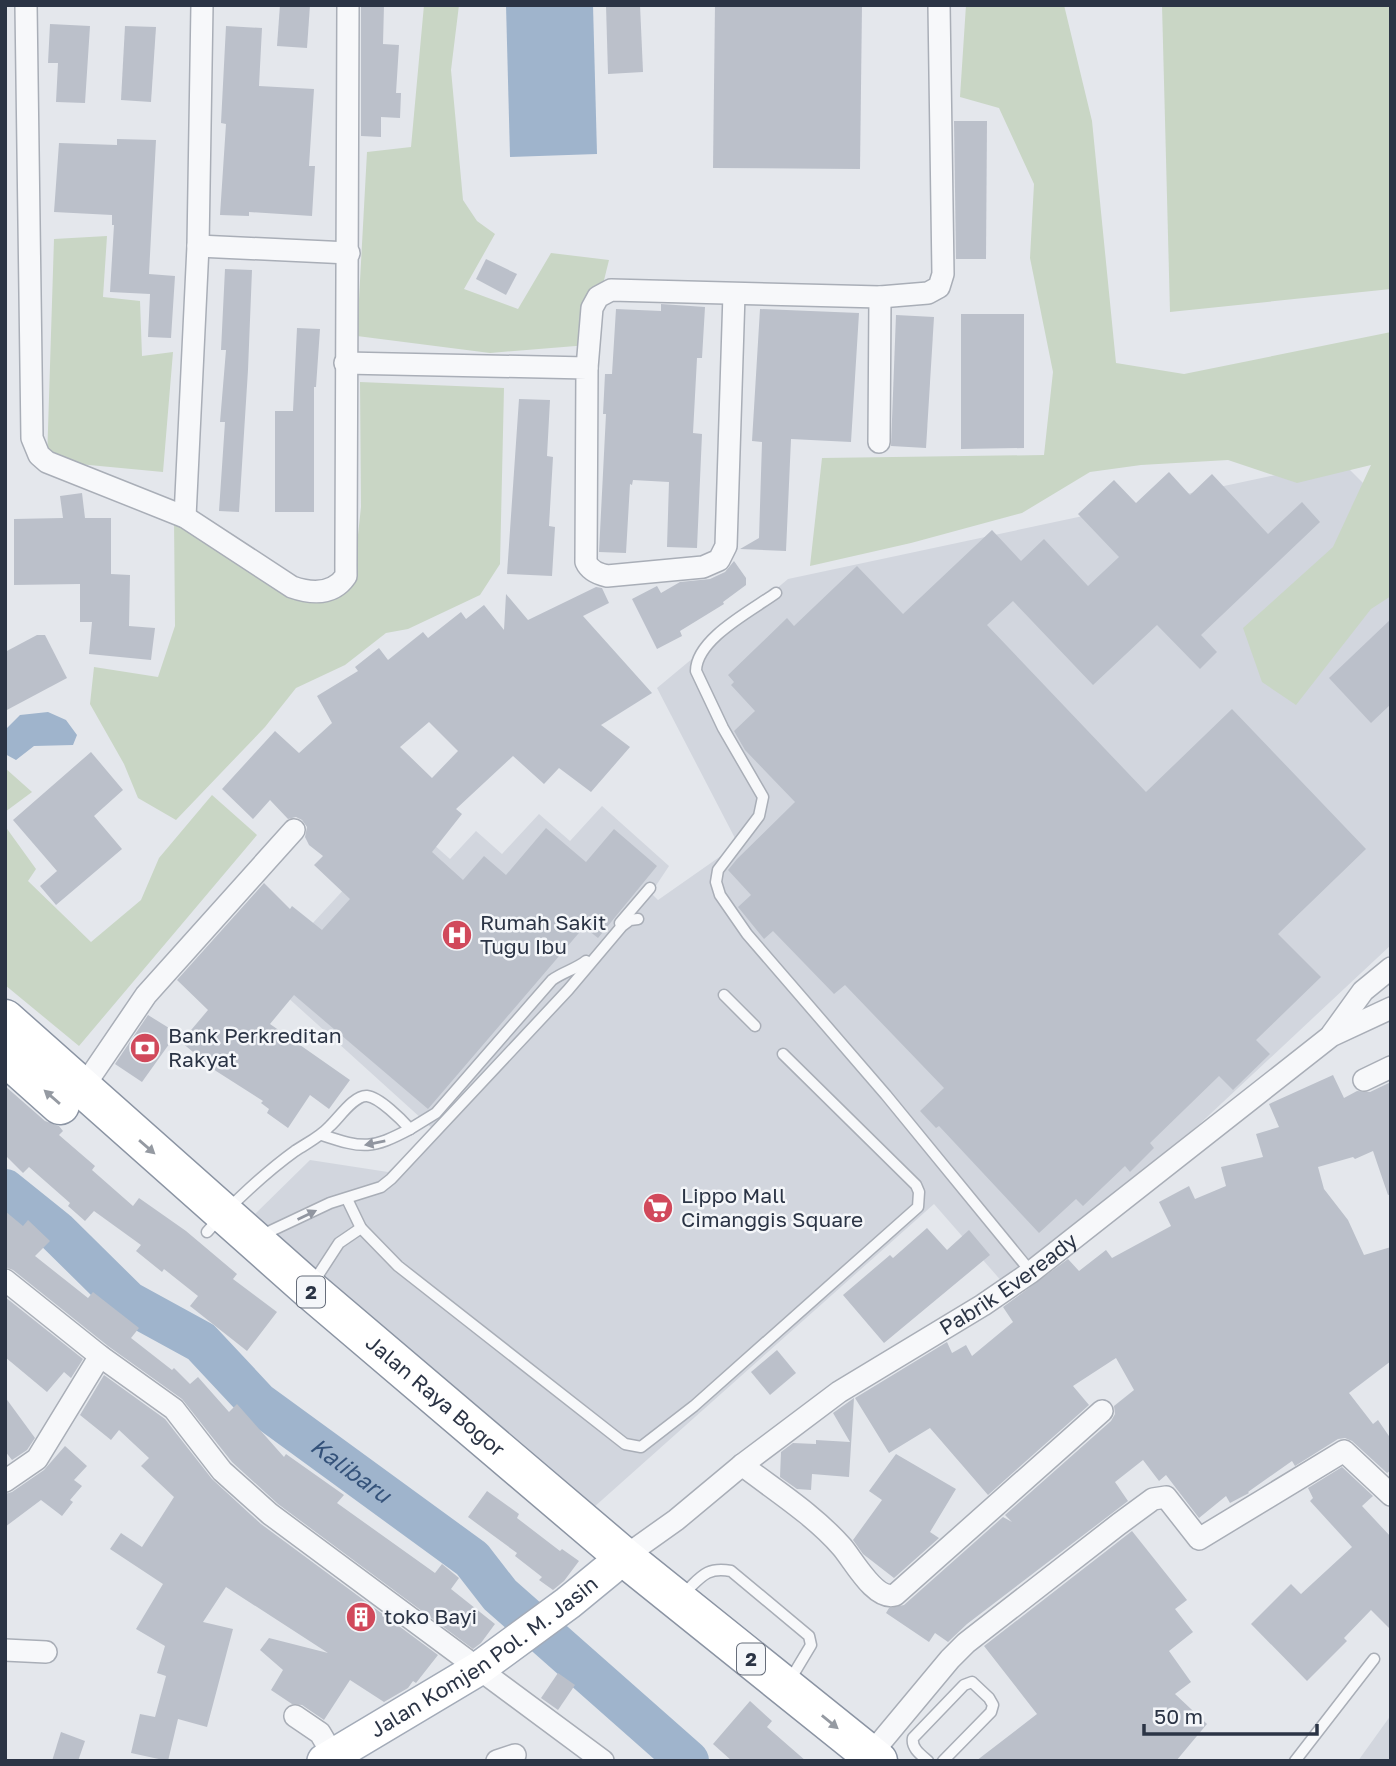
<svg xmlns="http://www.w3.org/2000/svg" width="1396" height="1766" font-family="'Golos Text',sans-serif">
<rect width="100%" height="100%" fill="#e4e7ec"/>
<g fill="#d2d6de">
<polygon points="1341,461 1391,511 1391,945 1099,1218 1004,1284 934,1204 593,1508 251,1218 310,1160 388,1172 433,1129 264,976 407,821 450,859 476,831 502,854 539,814 570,841 602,806 669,866 651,893 658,900 738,844 657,688 788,579"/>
<polygon points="1391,1715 1391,1761 1358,1761"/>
</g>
<g fill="#c9d6c5">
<polygon points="424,5 459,5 451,70 463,200 477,221 495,234 464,289 518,309 551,253 609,260 588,345 490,353 357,336 367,152 411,147"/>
<polygon points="966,5 1064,5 1092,121 1116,363 1184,374 1391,332 1391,596 1371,609 1296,705 1262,682 1243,628 1333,547 1371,465 1297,483 1228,460 1141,465 1090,472 1022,513 911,543 810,566 822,458 1044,455 1053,372 1030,258 1034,184 999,108 960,97"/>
<polygon points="1162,5 1391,5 1391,289 1170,312"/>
<polygon points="107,236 103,297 140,301 142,356 173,352 163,472 47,461 54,239"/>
<polygon points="360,382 504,388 500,564 480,595 408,629 386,633 345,665 296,688 265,727 176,820 138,798 124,764 90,704 94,667 158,677 175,626 174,519 325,593 355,563 361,507"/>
<polygon points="5,768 32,792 5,812"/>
<polygon points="212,795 257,835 79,1046 5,985 5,826 36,869 28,881 91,942 141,900 159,858"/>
</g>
<g fill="#9fb4cc">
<polygon points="506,5 593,5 597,154 510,157"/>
<polygon points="48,712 66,720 77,735 73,745 34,746 16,760 5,754 5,730 20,715"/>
</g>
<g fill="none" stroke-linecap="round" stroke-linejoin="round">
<path stroke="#9fb4cc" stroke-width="42" id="s1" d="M5,1190L56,1231L128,1302L201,1342L258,1403L472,1559L500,1595L688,1761"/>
</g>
<g fill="#bbc0ca" fill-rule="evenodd">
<polygon points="280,5 310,5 307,48 277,46"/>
<polygon points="361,5 384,5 383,44 399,45 396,93 401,93 400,118 381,117 381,137 361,136"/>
<polygon points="606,5 640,5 643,72 608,74"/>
<polygon points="715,5 862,5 860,169 713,168"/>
<polygon points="50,24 90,26 85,103 56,102 58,63 48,63"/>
<polygon points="125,26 156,27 151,102 121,100"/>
<polygon points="226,26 262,28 259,86 314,89 309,166 315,166 312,216 249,212 249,216 220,215 226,124 221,123"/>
<polygon points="954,121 987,121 986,259 956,259"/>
<polygon points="117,139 156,140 149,274 175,276 171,338 148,337 150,294 110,292 114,225 112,225 112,215 54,212 59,143 117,145"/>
<polygon points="486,259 517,274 506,295 476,279"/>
<polygon points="225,269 252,270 248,370 239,512 219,511 225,422 220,422 226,350 221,350"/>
<polygon points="661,304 705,307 702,358 697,358 693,433 702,434 697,548 667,547 669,482 633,480 632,485 630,484 626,553 599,552 606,414 603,414 605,374 612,374 616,309 661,311"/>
<polygon points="760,309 859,313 851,442 791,439 786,551 740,549 759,538 762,442 752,441"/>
<polygon points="961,314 1024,314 1024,448 961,449"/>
<polygon points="896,315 934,317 926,448 891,446"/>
<polygon points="297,328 320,329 316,387 314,387 314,512 275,512 275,411 293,411"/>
<polygon points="519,399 550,400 547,456 553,457 549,526 555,527 552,576 507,574"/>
<polygon points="1169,472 1190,495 1212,474 1268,534 1302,502 1320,522 1201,635 1217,652 1200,669 1157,625 1093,685 1013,601 987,625 1146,792 1232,709 1366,849 1278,934 1321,977 1256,1040 1270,1054 1233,1090 1219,1076 1150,1143 1154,1148 1130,1172 1125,1166 1083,1206 1076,1199 1039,1233 939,1126 936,1128 920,1111 944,1088 845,985 834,994 773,931 764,939 738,907 751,895 728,870 737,859 795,802 745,750 734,731 755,711 731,685 734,682 728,675 787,618 794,626 857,566 903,614 992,530 1021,561 1044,539 1088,586 1119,557 1078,514 1114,480 1136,503"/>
<polygon points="82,493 85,518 111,518 111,574 130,575 129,626 155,628 151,660 89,654 92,622 80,622 80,584 14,585 14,519 63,518 60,496"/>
<polygon points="734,561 746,578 746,585 723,602 724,604 680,631 682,636 657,649 632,599 657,586 661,593 680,582 710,579 725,572"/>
<path d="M596,587L602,588L609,603L583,616L652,693L601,725L630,747L591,792L559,768L544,784L513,756L456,809L462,814L432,852L463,880L484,856L506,875L546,828L586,862L614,829L657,866L598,938L584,927L428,1109L294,995L270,1024L350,1080L329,1109L310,1095L288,1128L267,1113L269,1109L261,1103L263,1101L216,1071L181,1042L208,1010L177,980L264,883L290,909L292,906L322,930L350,899L314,865L323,856L309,845L305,837L307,827L302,820L296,817L288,819L270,800L253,819L222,789L275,731L299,753L332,723L317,696L358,671L355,667L379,648L388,660L423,632L428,638L461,612L466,619L484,605L504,630L506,594L528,620ZM429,722L458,751L432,778L400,747Z"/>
<polygon points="1391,619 1391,704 1371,723 1329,678"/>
<polygon points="37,635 45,635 67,678 5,711 5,652"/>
<polygon points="91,752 123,790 94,816 122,849 56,905 40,886 57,871 13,820"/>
<polygon points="148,1015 177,1033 142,1082 115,1064"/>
<polygon points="1333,1075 1344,1098 1357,1091 1370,1092 1391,1082 1391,1194 1388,1195 1373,1151 1355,1159 1353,1157 1318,1167 1324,1189 1348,1220 1364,1255 1391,1247 1391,1361 1349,1393 1373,1424 1378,1420 1391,1439 1391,1470 1387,1473 1352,1441 1345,1438 1338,1439 1295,1466 1292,1461 1248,1492 1249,1493 1230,1503 1226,1496 1199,1518 1166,1475 1159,1481 1143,1460 1115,1482 1128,1501 967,1624 948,1642 935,1633 929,1642 886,1613 889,1608 904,1605 1003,1517 1012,1522 1005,1515 1111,1421 1115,1414 1114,1406 1134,1390 1116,1358 1073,1386 1089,1405 988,1495 930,1428 889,1453 855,1398 947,1342 952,1353 966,1345 972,1356 1013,1322 1003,1307 1068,1259 1079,1271 1106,1250 1112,1258 1171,1226 1159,1202 1189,1186 1195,1199 1226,1186 1221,1167 1263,1157 1256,1134 1279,1127 1269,1104"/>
<polygon points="5,1086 45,1121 59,1126 63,1131 59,1135 95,1166 92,1170 133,1206 139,1198 186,1231 237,1274 233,1279 277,1312 247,1351 190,1306 198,1296 164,1269 162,1272 136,1251 141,1245 94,1211 85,1221 68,1206 70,1203 29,1167 23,1173 5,1155"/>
<polygon points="5,1211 23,1226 28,1220 50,1241 35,1256 88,1298 93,1292 139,1328 131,1338 172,1370 174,1368 190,1384 198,1377 229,1412 237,1404 284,1457 286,1454 344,1495 337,1503 435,1573 442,1564 459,1578 451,1589 495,1624 481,1643 473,1649 278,1504 232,1462 182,1399 108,1346 13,1270 5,1267"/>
<polygon points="927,1228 947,1250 969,1230 990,1255 884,1343 843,1295 890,1255 893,1258"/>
<polygon points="5,1297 83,1359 71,1378 64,1372 47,1392 5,1357"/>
<polygon points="777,1350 796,1373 770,1395 751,1372"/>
<polygon points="104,1375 165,1419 212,1479 261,1524 438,1655 416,1683 413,1681 408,1688 384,1702 350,1680 324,1720 302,1705 292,1704 271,1690 283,1670 260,1650 269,1638 328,1653 226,1587 203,1622 233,1629 207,1727 178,1719 168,1761 131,1753 140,1714 155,1717 166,1676 157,1673 165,1646 136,1629 163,1584 110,1549 121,1533 142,1547 174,1497 141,1466 149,1458 119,1430 111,1440 80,1415"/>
<polygon points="5,1397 35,1438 27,1450 12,1460 5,1451"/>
<polygon points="854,1398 849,1477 812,1474 811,1490 797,1489 780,1477 781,1452 793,1443 816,1444 816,1440 850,1442 833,1413"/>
<polygon points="65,1446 87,1466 74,1480 82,1486 70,1500 73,1502 62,1516 41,1500 5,1527 5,1494 12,1492 44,1470"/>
<polygon points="896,1454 956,1489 930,1532 939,1538 894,1578 863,1554 853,1540 882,1500 869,1491"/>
<polygon points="1342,1467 1373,1496 1362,1506 1391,1537 1391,1630 1371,1610 1344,1638 1347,1641 1307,1681 1251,1624 1291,1584 1301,1594 1352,1547 1310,1501 1313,1498 1308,1488"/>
<polygon points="487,1491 519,1514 517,1518 560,1551 562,1549 579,1561 564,1581 553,1590 539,1580 542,1577 515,1556 517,1553 468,1517"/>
<polygon points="1132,1531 1187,1600 1175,1609 1193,1632 1169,1651 1191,1682 1175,1694 1207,1724 1176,1761 976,1761 1037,1714 984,1646"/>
<polygon points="558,1673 575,1685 558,1710 541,1698"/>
<polygon points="750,1701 772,1721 767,1727 806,1761 732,1761 713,1744"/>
<polygon points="61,1732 85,1741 78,1761 52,1761"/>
</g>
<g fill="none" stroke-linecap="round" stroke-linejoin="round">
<g stroke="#a9aeb7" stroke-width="13">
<g id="lane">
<path d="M776,593C751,611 696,639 696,671L723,728L763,797L759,816L718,870L716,882L720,895L747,934L886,1095L1031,1272"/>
<polyline points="620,923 650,888"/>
<polyline points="724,995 755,1026"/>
<path d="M410,1129L436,1113L552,980C563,972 576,969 586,961"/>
<polyline points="347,1199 361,1228 398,1266 625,1444 641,1447 694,1406 918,1207 919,1192 916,1185 783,1054"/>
<path d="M207,1232C230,1205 266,1172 295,1151C307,1143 320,1137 330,1126C339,1118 354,1095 367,1096C379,1097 402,1120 410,1129C372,1149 364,1149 322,1135"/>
<polyline points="260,1236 330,1203 381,1187 391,1179 568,990 622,926 630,920 638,919"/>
<polyline points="313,1283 339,1243 361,1228"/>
<path d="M682,1595C700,1579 705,1566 731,1571L809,1636L811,1645L790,1680"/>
<path d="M928,1761C921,1755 911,1748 913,1738L964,1685L972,1682L989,1698L993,1705L991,1712L943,1761"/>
<polyline points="1295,1761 1374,1659"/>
</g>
</g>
<g stroke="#a9aeb7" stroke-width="24">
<g id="street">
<path d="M26,5L32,438L39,455L47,462L185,517L292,587C312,594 333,595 346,576C345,386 348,196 348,5"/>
<polyline points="198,246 349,253"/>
<polyline points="880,297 928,293 939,287 943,274 939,5"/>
<path d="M345,363L587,368L586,562C590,571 598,574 607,576L703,567L719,560L726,546L734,294"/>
<polyline points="587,368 592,308 598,297 611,290 880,297 879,442"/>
<polyline points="185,517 198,246 202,5"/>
<polyline points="1332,1034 1363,991 1391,968"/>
<polyline points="1364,1080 1391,1067"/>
<polyline points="82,1089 146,995 294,830"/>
<polyline points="5,1280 100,1356 174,1409 222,1471 270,1514 603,1761"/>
<path d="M742,1465C776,1491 814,1515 842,1547C854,1561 875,1601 895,1595L1102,1411"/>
<polyline points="5,1481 37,1459 100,1356"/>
<path id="s2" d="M624,1557L676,1520L742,1465L839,1392L983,1305L1031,1272L1331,1036L1391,1008"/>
<polyline points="5,1650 46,1652"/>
<polyline points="295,1716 320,1733 333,1755"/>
<polyline points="870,1755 950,1659 966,1643 1119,1524 1153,1499 1166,1497 1199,1539 1344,1451 1391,1495"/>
<polyline points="497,1761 515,1755"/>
</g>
</g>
<g stroke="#a3abb8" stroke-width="36">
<g id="primary">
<path id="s3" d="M324,1761L478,1669L568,1603L624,1557"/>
</g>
</g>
<g stroke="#8b94a3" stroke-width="41">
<g id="highway">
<path id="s4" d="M5,1019L309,1289L624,1557L878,1761"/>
<polyline points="5,1056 60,1105"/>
</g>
</g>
<use href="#lane" stroke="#f7f8fa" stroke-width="10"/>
<use href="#street" stroke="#f7f8fa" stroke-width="21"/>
<use href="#primary" stroke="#fff" stroke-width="33"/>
<use href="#highway" stroke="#fff" stroke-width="38"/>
</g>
<defs><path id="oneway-solid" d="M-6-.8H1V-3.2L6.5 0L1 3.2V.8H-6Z" transform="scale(1.75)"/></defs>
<g fill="#959aa2">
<use href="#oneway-solid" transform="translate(52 1097) rotate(-139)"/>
<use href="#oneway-solid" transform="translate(147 1147) rotate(41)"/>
<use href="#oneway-solid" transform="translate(830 1722) rotate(39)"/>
</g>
<g fill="#9196a0">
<use href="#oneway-solid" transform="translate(375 1143) rotate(169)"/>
<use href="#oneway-solid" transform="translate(307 1215) rotate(-26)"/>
</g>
<defs>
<g id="hospital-disc" transform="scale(1.575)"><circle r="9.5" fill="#d1495b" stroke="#f4f6f9"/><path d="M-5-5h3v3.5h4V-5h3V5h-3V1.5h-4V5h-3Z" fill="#fff"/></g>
<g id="bank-disc" transform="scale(1.575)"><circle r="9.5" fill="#d1495b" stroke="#f4f6f9"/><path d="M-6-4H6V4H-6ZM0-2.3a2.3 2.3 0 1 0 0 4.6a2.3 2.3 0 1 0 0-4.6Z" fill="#fff"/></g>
<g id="supermarket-disc" transform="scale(1.575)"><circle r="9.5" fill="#d1495b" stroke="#f4f6f9"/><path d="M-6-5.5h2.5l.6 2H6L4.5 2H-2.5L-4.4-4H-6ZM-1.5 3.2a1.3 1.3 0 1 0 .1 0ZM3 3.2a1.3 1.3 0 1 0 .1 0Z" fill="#fff"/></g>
<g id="building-disc" transform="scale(1.575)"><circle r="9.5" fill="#d1495b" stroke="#f4f6f9"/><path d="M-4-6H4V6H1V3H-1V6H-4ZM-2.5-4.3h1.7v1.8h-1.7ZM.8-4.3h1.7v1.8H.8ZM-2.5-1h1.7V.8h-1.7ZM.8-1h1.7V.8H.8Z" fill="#fff"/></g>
</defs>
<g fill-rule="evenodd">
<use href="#hospital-disc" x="457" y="935"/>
<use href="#bank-disc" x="145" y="1048"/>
<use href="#supermarket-disc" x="658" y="1208"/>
<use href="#building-disc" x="361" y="1617"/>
</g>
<g text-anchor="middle" stroke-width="5" stroke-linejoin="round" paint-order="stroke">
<g fill="#f4f6f9" stroke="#676e7b" stroke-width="2">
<rect x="297" y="1276.5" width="28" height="31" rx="5"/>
<rect x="737" y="1643.5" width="28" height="31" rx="5"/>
</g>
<g font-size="19" font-weight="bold" fill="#2b3445">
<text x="311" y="1299">2</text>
<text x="751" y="1666">2</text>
</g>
<g font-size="21" fill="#2b3445" stroke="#f4f6f9" text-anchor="start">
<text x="480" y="930">Rumah Sakit<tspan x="480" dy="24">Tugu Ibu</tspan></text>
<text x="168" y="1043">Bank Perkreditan<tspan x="168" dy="24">Rakyat</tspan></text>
<text x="681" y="1203">Lippo Mall<tspan x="681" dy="24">Cimanggis Square</tspan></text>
<text x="384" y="1624">toko Bayi</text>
</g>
<g font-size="21" fill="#2b3445" stroke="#f4f6f9">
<text dy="7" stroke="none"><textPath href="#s2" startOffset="472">Pabrik Eveready</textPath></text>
<text dy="7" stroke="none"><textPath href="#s4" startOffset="572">Jalan Raya Bogor</textPath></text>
<text dy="7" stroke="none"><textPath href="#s3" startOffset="191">Jalan Komjen Pol. M. Jasin</textPath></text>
</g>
<g font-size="23" font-style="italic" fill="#34527a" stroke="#f4f6f9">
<text dy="8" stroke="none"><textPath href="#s1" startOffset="448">Kalibaru</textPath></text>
</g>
</g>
<rect width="1396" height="1766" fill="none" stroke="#2b3445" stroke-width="14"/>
<path d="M1144 1724v10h173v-10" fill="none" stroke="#2b3445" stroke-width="3.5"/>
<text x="1154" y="1724" font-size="21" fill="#2b3445" stroke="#f4f6f9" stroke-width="5" paint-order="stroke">50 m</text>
</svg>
